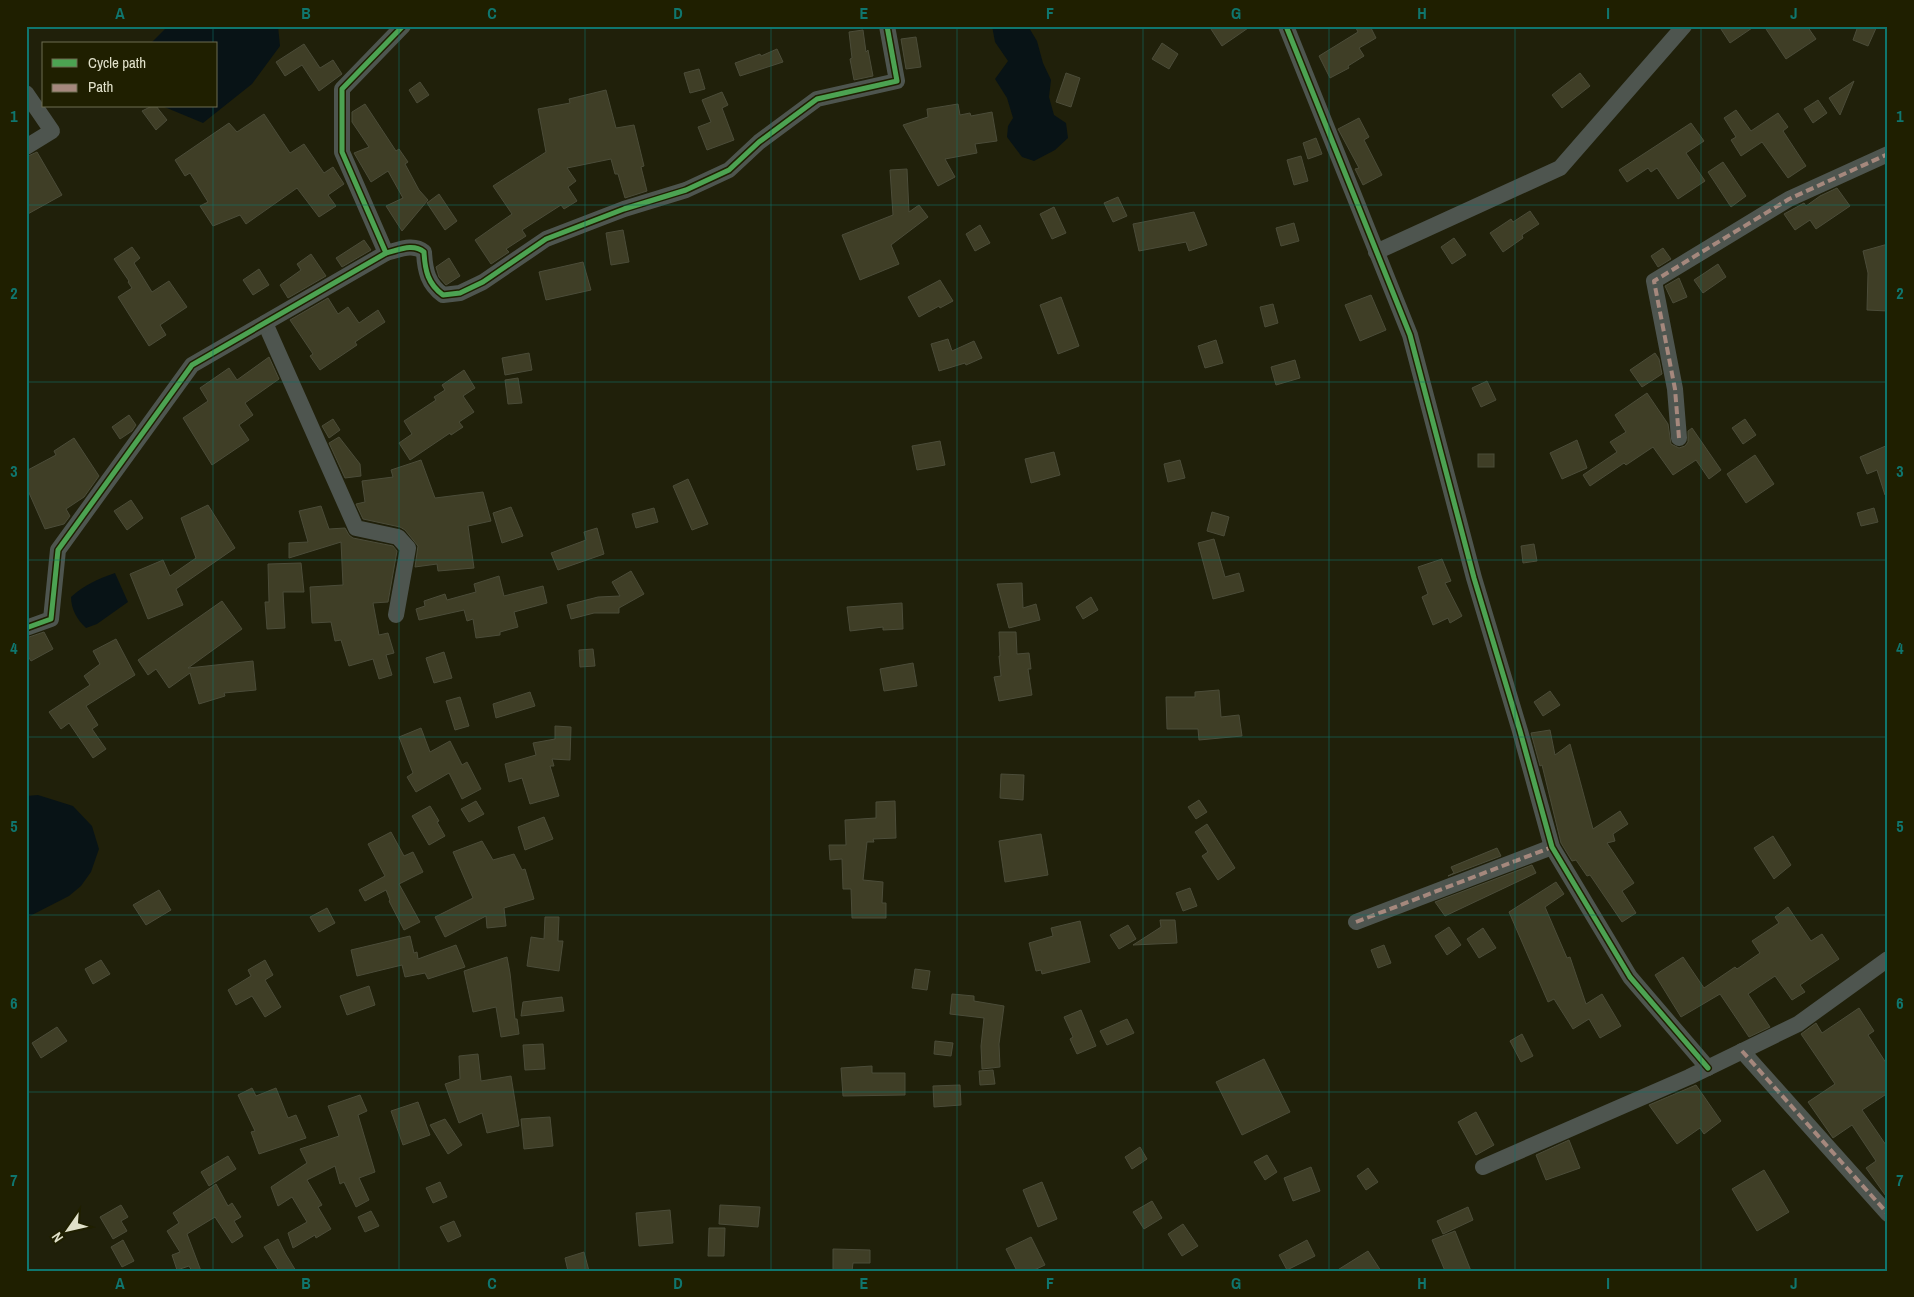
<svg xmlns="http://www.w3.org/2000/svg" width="1914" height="1297" font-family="'Archivo Narrow',sans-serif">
<rect width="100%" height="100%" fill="#20200a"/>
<g fill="#081316">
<polygon points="168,26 278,26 280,46 252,84 203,123 162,106 216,106 216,44 150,44"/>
<polygon points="992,26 1028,26 1037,41 1043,63 1051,80 1049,97 1054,115 1066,123 1068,138 1055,150 1034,161 1022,157 1007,137 1008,126 1013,118 1007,98 995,79 1008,61 995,42"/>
<path d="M115,573L128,602L97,624L86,628C77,620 71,609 71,597C84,585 98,579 115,573Z"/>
<polygon points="38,795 73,806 92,826 99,849 91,872 81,886 69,896 26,918 26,796"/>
</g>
<g fill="#3f3e26" stroke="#4b4c39">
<polygon points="1209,26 1251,26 1222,46"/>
<polygon points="1355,26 1370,26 1376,38 1359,48 1364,56 1348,66 1349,68 1330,78 1319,56 1358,32"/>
<polygon points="1719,26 1755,26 1730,43"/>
<polygon points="1764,26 1807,26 1816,39 1786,59"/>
<polygon points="1858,26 1877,26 1868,46 1853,40"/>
<polygon points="863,30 866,52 868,50 873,76 854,80 850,59 852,58 849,32"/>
<polygon points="916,37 921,67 906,69 901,39"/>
<polygon points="1162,43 1178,54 1169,69 1152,59"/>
<polygon points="304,44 320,68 333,60 342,74 319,91 302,65 285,76 276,62"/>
<polygon points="777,49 783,62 740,76 735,63 760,54 761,56"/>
<polygon points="699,69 705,89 690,93 684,73"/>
<polygon points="1066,73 1080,78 1071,107 1056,102"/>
<polygon points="1580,73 1590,86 1562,108 1552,95"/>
<polygon points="1854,81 1840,115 1829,98"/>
<polygon points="420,82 429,95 417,103 409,90"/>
<polygon points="606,90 616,128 634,125 644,166 641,167 647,191 625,198 618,174 615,174 611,159 567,168 576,181 568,187 577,201 564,209 561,205 522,230 526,236 506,249 509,252 491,264 475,240 512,214 493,186 546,152 538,109 570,103 569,99"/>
<polygon points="722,92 728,105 722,108 734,140 707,150 698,127 711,122 702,100"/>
<polygon points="1818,100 1827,113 1813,123 1804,109"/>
<polygon points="365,104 396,151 399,149 408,162 405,164 419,190 428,200 402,231 386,206 403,198 388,171 371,182 354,153 369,147 352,122 352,112"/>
<polygon points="958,104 960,115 970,113 971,116 992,112 997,141 975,144 977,153 945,159 955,177 938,186 903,125 928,117 927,109"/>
<polygon points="152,106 156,106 167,120 156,130 142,111"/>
<polygon points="1736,110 1751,131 1778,113 1788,127 1783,131 1806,166 1788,178 1762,142 1741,156 1731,140 1736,137 1724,118"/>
<polygon points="264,114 290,153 304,144 324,173 333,167 344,184 328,195 336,206 319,217 297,188 246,224 240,215 213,226 200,206 208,202 190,173 185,176 175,160 229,123 237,132"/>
<polygon points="1359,118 1369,137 1364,140 1382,175 1363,185 1355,169 1359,168 1338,129"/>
<polygon points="1691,123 1704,141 1686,153 1705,181 1678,199 1657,168 1651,172 1648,168 1627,182 1619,170"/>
<polygon points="1316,138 1322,154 1308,159 1303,143"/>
<polygon points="37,152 62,195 26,215 26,157"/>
<polygon points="1301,156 1308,181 1294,185 1287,160"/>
<polygon points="1723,162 1746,196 1731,207 1708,172"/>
<polygon points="907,169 909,212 919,205 928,217 891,245 899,264 860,280 842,235 893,215 890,170"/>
<polygon points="1837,188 1850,206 1816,229 1810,220 1795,230 1784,214 1804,203 1806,206 1820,196"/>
<polygon points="439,194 457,221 445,230 427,203"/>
<polygon points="1118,197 1127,216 1113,222 1104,203"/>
<polygon points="1054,207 1066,233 1052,239 1040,214"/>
<polygon points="1530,211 1539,224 1522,235 1523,238 1503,252 1490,233 1511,219 1513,222"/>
<polygon points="1194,212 1207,245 1189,251 1186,242 1139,251 1133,224"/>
<polygon points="1294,223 1299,241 1281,246 1276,228"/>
<polygon points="980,225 990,243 975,251 966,234"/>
<polygon points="623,230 629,262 611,265 606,233"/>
<polygon points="1454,238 1466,255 1452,264 1441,247"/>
<polygon points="364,240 371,250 342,267 336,258"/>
<polygon points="1888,244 1888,311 1867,310 1868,273 1863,251"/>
<polygon points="132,247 140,258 134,263 152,292 169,281 187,307 160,325 166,335 149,346 118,297 132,288 128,282 129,281 114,259"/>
<polygon points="1663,248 1671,259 1658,267 1651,256"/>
<polygon points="311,254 326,276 288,298 280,285 301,270 297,264"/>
<polygon points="449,258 460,276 446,285 439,277 436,267"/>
<polygon points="583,262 591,290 546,300 539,272"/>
<polygon points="1718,264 1726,277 1703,293 1694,280"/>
<polygon points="259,269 269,285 253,295 243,280"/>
<polygon points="1679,278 1687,297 1673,303 1665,286"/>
<polygon points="940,280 953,301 940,308 939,306 919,317 908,297"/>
<polygon points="1371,295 1386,330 1360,341 1345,305"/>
<polygon points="1061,297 1079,346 1058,354 1040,305"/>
<polygon points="328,298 338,314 348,307 359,323 378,310 385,322 355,342 357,345 320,370 310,356 313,354 290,320"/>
<polygon points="1273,304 1278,323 1265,327 1260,307"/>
<polygon points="948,339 952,351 974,341 982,358 966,365 965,363 939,371 931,344"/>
<polygon points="1216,340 1223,363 1205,368 1198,346"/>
<polygon points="529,353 532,370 505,375 502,358"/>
<polygon points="1655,353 1659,359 1662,374 1642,387 1630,370"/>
<polygon points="269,357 279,379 245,403 253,415 239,425 249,440 212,465 183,418 208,401 200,388 229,368 237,380"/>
<polygon points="1295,360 1300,378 1276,385 1271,367"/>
<polygon points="464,370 475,388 463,396 474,412 459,422 463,427 451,435 450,433 410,460 399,443 412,434 404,421 436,400 434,397 445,390 442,385"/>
<polygon points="518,378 522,403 508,404 505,380"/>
<polygon points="1487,381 1496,400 1481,407 1472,388"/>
<polygon points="1647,393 1668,424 1671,444 1679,448 1685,446 1688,442 1688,431 1692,428 1721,470 1709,479 1696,460 1673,475 1653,447 1626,465 1624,463 1590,486 1583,475 1617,452 1610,442 1626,432 1615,415"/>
<polygon points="129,415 136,425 132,431 120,439 112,427"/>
<polygon points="333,419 340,430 329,438 322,426"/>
<polygon points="1745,419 1756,435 1743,444 1732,428"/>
<polygon points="339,437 360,464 361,476 345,478 329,443"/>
<polygon points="74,438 99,476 84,497 66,509 70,516 64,524 45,529 26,486 26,471 56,455 54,451"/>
<polygon points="1577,440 1587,468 1562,479 1550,453"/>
<polygon points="940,441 945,465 917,470 912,446"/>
<polygon points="1888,445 1888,495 1885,495 1877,470 1867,474 1860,457"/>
<polygon points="1054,452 1060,475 1031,483 1025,459"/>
<rect x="1478" y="454" width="16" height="13"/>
<polygon points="1755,455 1774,484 1746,503 1727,474"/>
<polygon points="421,460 435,498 483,492 491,521 468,526 474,568 438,571 437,564 415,567 418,546 405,530 400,527 363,519 356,504 365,502 362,481 393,477 391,470"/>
<polygon points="1180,460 1185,478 1168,482 1164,464"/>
<polygon points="688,479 708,524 692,530 673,486"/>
<polygon points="131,500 143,518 127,530 114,511"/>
<polygon points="208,505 235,548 176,589 183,605 148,619 130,574 163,560 170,576 196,558 181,518"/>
<polygon points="321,506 329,529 345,528 349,535 353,538 393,546 397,551 388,602 373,603 379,635 388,633 394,653 386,655 392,675 379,679 373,659 349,666 341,640 335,641 331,622 312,623 310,587 343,585 341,542 289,558 289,543 308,542 299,511"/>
<polygon points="511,507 523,536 502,543 493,513"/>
<polygon points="654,508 658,522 636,528 632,514"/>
<polygon points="1874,508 1878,522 1861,526 1857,513"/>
<polygon points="1212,512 1229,517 1224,536 1207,531"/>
<polygon points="597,528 604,554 558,570 551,553 586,540 584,532"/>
<polygon points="1214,539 1225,577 1239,573 1244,591 1213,599 1198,543"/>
<polygon points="1534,544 1537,561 1523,563 1521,546"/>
<polygon points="1442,559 1451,581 1445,583 1462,616 1450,623 1448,618 1433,625 1422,597 1428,594 1418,567"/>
<polygon points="301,563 304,592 283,592 285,628 267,629 265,602 269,602 268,564"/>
<polygon points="631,571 644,594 619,608 619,613 594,613 571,619 567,605 598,597 620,596 612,582"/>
<polygon points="499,576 504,596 543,586 547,603 514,612 518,627 500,632 500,635 476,638 473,619 467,621 464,610 419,620 416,609 425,606 424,601 445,594 447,600 476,592 474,584"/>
<polygon points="1022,583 1023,608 1036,604 1040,620 1009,628 997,584"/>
<polygon points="1091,597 1098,610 1083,619 1076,607"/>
<polygon points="222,601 242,629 188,668 253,661 256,690 224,693 225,696 199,704 190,673 169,688 156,669 148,675 138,660"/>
<polygon points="902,603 903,629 883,630 883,627 850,631 847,607"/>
<polygon points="44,632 53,649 31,661 26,653 26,638"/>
<polygon points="999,632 1016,632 1017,654 1029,653 1031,669 1028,669 1032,695 999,701 994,677 1001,676 999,656 1000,656"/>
<polygon points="116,639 135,675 86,706 98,725 92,729 106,749 93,758 69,723 61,729 49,712 90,685 84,676 100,664 93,651"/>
<polygon points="593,649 595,666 580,667 579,650"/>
<polygon points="444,652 452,678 434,683 426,658"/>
<polygon points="913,663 917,686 884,691 880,669"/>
<polygon points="1219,690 1221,717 1239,715 1242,736 1199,740 1198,729 1167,729 1166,697 1195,697 1195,692"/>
<polygon points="1550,691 1560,705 1543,716 1534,702"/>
<polygon points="530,692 535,706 496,718 493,704"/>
<polygon points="460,697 469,726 455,730 446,701"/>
<polygon points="555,726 571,727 570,760 552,759 554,766 550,766 559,796 530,804 522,778 509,782 505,764 536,755 533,743 555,739"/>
<polygon points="421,728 430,752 450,741 462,765 467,762 481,789 462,799 449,773 416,792 407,777 413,773 399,737"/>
<polygon points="1550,730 1555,755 1570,744 1593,829 1620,811 1628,824 1613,834 1615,841 1607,843 1634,883 1622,891 1636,913 1622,922 1590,875 1587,876 1576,860 1572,861 1561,843 1542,765 1540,766 1531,733"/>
<polygon points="1001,774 1024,775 1023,800 1000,798"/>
<polygon points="1199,800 1207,812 1196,819 1188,807"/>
<polygon points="476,801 484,814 469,822 461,809"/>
<polygon points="895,801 896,838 873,839 874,842 867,842 863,880 883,882 882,903 886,903 886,918 852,918 851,889 843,889 842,859 830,860 829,845 846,845 845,820 876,818 876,802"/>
<polygon points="430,806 439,821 437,822 445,836 429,845 412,816"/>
<polygon points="544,817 553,839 525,850 518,827"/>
<polygon points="1207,824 1235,868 1218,880 1202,856 1208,852 1195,832"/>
<polygon points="391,832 404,856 413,852 423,872 399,884 420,922 404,930 389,901 390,900 386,890 365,901 359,890 385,876 368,844"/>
<polygon points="1041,834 1048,875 1005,882 999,841"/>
<polygon points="1773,836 1791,865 1774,879 1754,848"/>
<polygon points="482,841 493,860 514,854 522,870 525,869 534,899 504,908 506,926 487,928 486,916 445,937 435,917 473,898 453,852"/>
<polygon points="1497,848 1501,856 1448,876 1454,873 1451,867"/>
<polygon points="1532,865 1536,873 1445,916 1435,902"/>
<polygon points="1556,882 1564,894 1545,907 1567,958 1570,957 1586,1004 1602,994 1621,1026 1600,1038 1589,1019 1573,1029 1554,999 1548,1002 1509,912"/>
<polygon points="1190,888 1197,906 1183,911 1176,893"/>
<polygon points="159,890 171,910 146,925 133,905"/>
<polygon points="1788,907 1811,941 1822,934 1839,959 1800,985 1805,992 1792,1000 1775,976 1748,994 1770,1027 1749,1037 1720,994 1681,1017 1655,975 1683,957 1704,988 1735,967 1737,969 1760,953 1752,941 1779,923 1775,917"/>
<polygon points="327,908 335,923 319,932 310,917"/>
<polygon points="545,917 559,917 558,941 563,941 559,971 527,966 531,937 544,939"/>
<polygon points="1160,920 1175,920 1177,943 1133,945 1161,927"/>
<polygon points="1080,921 1090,962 1042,974 1041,970 1036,971 1029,943 1053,936 1051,928"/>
<polygon points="1128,925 1136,939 1119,949 1110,935"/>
<polygon points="1449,927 1461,945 1447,955 1435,936"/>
<polygon points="1483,928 1496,948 1479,958 1467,939"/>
<polygon points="410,936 414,953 417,952 418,959 456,945 465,967 428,979 425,973 405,977 402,965 357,976 351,950"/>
<polygon points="1384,945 1391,963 1378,968 1371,950"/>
<polygon points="507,957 510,973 515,1019 517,1019 519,1034 501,1037 496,1007 473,1012 464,971"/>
<polygon points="101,960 110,974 93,984 85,969"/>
<polygon points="265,960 273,975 265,980 281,1007 265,1017 252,996 236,1005 228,990 251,976 248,970"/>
<polygon points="915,969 930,971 927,990 912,988"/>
<polygon points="369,986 375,1005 347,1015 340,996"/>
<polygon points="952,994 974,996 974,1001 1004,1006 999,1044 1000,1067 982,1069 981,1046 984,1018 950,1014"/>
<polygon points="562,997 564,1011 521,1016 523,1002"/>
<polygon points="1859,1008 1874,1031 1868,1035 1888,1066 1888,1093 1862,1110 1888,1148 1888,1199 1866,1168 1876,1161 1852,1125 1833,1138 1808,1102 1835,1084 1801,1034 1816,1023 1822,1033"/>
<polygon points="1081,1010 1096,1046 1077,1054 1070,1039 1073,1037 1064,1017"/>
<polygon points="1127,1019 1134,1033 1107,1045 1100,1031"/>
<polygon points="57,1027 67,1041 41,1058 32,1043"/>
<polygon points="1522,1034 1533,1056 1521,1062 1510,1041"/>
<polygon points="935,1041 953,1043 951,1056 934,1054"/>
<polygon points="543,1044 545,1069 525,1070 523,1045"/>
<polygon points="478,1054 481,1081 511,1076 519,1126 487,1133 482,1113 459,1123 445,1084 460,1079 459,1056"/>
<polygon points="1264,1059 1290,1112 1242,1135 1216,1082"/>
<polygon points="872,1066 872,1073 905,1073 905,1095 843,1096 841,1068"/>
<polygon points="993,1070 995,1084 980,1085 979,1071"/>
<polygon points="960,1085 961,1105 934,1107 933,1086"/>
<polygon points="1696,1085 1721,1121 1704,1134 1700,1128 1677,1144 1649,1105"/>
<polygon points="252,1088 256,1096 276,1088 288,1118 296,1115 306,1138 259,1154 251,1132 255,1131 238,1095"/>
<polygon points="360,1095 367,1111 358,1115 375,1172 359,1178 369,1200 356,1207 344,1182 340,1184 335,1166 307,1180 322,1205 318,1207 331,1229 316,1238 315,1235 293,1248 288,1233 307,1222 292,1197 278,1206 271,1187 307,1163 300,1149 339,1136 328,1106"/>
<polygon points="418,1102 430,1135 403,1145 391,1111"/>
<polygon points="1476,1112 1494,1145 1476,1155 1458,1122"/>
<polygon points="550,1117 553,1146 524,1149 521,1119"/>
<polygon points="445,1119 462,1145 448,1154 430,1125"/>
<polygon points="1569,1140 1580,1168 1546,1180 1536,1155"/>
<polygon points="1140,1147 1147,1159 1132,1169 1125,1157"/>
<polygon points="1267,1155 1277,1172 1265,1180 1254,1162"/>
<polygon points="228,1156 236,1169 209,1186 201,1172"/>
<polygon points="1311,1167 1320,1191 1293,1201 1284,1178"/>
<polygon points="1368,1168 1378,1182 1366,1190 1357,1176"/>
<polygon points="1764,1170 1789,1212 1757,1231 1732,1189"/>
<polygon points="440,1182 447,1197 433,1203 426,1188"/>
<polygon points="1042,1182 1057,1219 1038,1227 1023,1190"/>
<polygon points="216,1184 228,1206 232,1203 241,1217 234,1221 243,1236 232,1243 215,1217 187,1234 201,1271 192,1271 189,1266 177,1270 172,1255 180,1252 167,1231 179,1223 173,1213"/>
<polygon points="1152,1201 1162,1218 1144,1229 1133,1212"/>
<polygon points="121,1205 128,1217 121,1221 127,1231 113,1239 100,1217"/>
<polygon points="720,1205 760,1207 758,1227 719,1224"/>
<polygon points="1468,1207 1473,1220 1443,1234 1437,1221"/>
<polygon points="670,1210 673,1243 639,1246 636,1213"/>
<polygon points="371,1211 379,1226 365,1232 358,1217"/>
<polygon points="454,1221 461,1236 448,1242 440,1227"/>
<polygon points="1183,1224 1198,1246 1182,1256 1168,1234"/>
<polygon points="709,1228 725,1228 724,1256 708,1256"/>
<polygon points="1455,1231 1471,1271 1445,1271 1432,1240"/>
<polygon points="1031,1237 1045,1265 1032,1271 1017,1271 1006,1249"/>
<polygon points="278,1239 285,1253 296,1271 279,1271 264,1247"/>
<polygon points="123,1240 134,1261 122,1267 111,1247"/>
<polygon points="1307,1240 1315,1256 1287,1270 1279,1255"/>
<polygon points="833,1249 870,1250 870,1263 853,1263 852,1271 833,1271"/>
<polygon points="1368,1251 1381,1271 1336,1271"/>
<polygon points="584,1252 589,1271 568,1271 565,1258"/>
</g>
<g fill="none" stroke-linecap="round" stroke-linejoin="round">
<g stroke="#4e554f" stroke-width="16">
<polyline points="1286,26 1410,335 1474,578 1520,731 1552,847 1630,977 1708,1068"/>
<polyline points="26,93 52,131 26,147"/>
<polyline points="1376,252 1560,168 1684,26"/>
<path d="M386,253C399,250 413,243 424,252C425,271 428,284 443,295L460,293L483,282L546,239L624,209L686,190L729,170L759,142L817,99L897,81L887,26"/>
<polyline points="265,323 356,528 398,537 408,548 396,615"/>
<polyline points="1679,438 1675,389 1654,281 1789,199 1888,154"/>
<polyline points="26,628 51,619 58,550 192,365 386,253 342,152 342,89 403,26"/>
<polyline points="1356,922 1552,847"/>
<polyline points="1742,1051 1888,1214"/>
<polyline points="1483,1167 1689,1077 1798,1024 1888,959"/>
</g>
<g stroke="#a5887d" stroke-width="4" stroke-dasharray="8 4" stroke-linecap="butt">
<polyline points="1679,438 1675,389 1654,281 1789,199 1888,154"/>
<polyline points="1356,922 1552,847"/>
<polyline points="1742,1051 1888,1214"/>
</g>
<g stroke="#1f1f00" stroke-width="8">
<g id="cycleway">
<polyline points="1286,26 1410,335 1474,578 1520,731 1552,847 1630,977 1708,1068"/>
<path d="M386,253C399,250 413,243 424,252C425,271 428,284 443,295L460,293L483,282L546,239L624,209L686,190L729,170L759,142L817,99L897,81L887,26"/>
<polyline points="26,628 51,619 58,550 192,365 386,253 342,152 342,89 403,26"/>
</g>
</g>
<use href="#cycleway" stroke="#4ca352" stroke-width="5"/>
</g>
<path fill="none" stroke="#0f766e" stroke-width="1" stroke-opacity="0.55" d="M213,26V44M399,26V1271M585,26V1271M771,26V1271M957,26V1271M1143,26V1271M1329,26V1271M1515,26V1271M1701,26V1271M213,106V1271M26,205H1888M26,382H1888M26,560H1888M26,737H1888M26,915H1888M26,1092H1888"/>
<rect width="1914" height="1297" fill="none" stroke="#1f1f00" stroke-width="55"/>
<rect x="42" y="42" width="175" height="65" fill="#1f1f00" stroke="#6d6d51"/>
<rect x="52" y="59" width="25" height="8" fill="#4ca352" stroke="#6d6d51"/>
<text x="88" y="68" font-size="15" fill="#e1e1ca">Cycle path</text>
<rect x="52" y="84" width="25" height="8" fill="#a5887d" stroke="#6d6d51"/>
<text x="88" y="92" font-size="15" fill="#e1e1ca">Path</text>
<g transform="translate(68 1230) rotate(236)" stroke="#1f1f00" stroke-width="4" paint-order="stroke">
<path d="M0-4L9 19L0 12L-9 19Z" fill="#e1e1ca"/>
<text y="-8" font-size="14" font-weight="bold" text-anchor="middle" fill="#e1e1ca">N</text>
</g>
<rect x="28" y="28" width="1858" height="1242" fill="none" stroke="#0f766e" stroke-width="2"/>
<g font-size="16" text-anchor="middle" font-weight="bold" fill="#0f766e">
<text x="120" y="19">A</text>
<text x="306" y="19">B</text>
<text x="492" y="19">C</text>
<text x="678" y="19">D</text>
<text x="864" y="19">E</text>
<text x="1050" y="19">F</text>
<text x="1236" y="19">G</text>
<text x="1422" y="19">H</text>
<text x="1608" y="19">I</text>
<text x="1794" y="19">J</text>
<text x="14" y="122">1</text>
<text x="1900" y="122">1</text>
<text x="14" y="299">2</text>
<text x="1900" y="299">2</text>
<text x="14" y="477">3</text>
<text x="1900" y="477">3</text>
<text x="14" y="654">4</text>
<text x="1900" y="654">4</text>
<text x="14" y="832">5</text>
<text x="1900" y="832">5</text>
<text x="14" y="1009">6</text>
<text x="1900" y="1009">6</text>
<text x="14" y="1186">7</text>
<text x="1900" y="1186">7</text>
<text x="120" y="1289">A</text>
<text x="306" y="1289">B</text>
<text x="492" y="1289">C</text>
<text x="678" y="1289">D</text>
<text x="864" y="1289">E</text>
<text x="1050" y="1289">F</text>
<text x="1236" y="1289">G</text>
<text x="1422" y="1289">H</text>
<text x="1608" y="1289">I</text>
<text x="1794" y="1289">J</text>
</g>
</svg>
